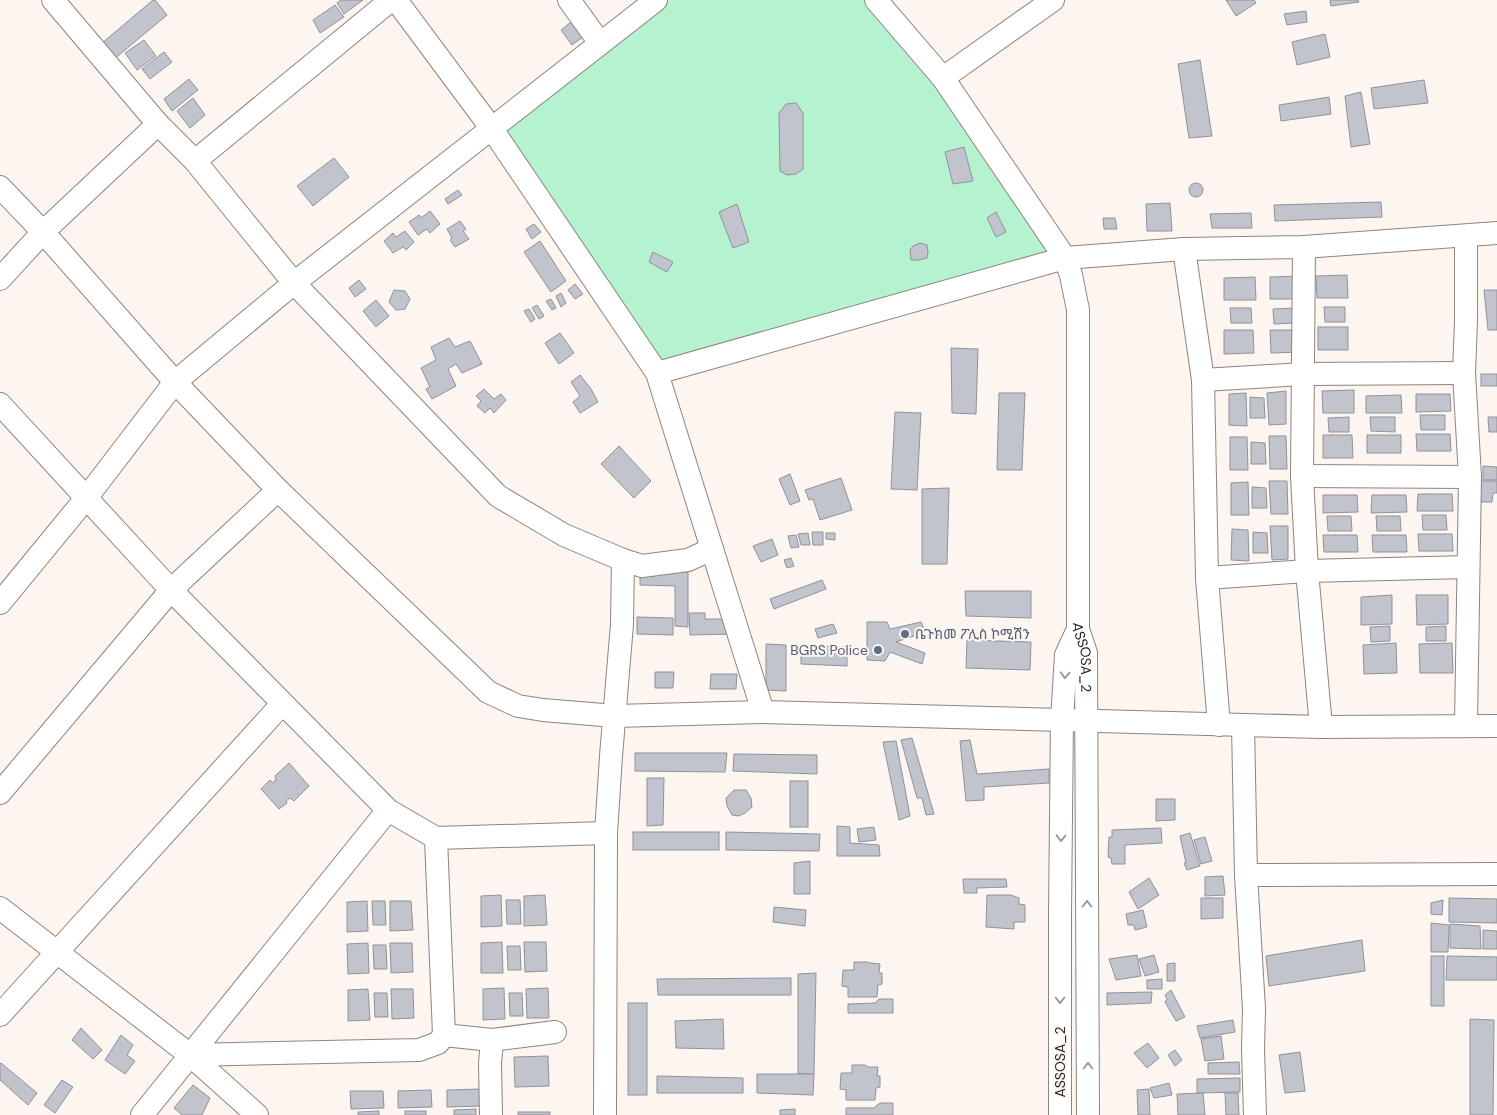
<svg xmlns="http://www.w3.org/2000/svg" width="1497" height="1115" font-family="'DM Sans','Noto Sans Ethiopic',sans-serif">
<rect width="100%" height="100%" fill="#fdf5ef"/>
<polygon fill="#b5f2cf" points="654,0 877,0 1061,260 659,372 494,127"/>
<g fill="#c1c3cd" stroke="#90919b">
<polygon points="153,0 155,0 167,15 113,60 101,44"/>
<polygon points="341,0 363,0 344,14 337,3"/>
<polygon points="1226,0 1254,0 1256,3 1236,16"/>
<polygon points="1330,0 1358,0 1359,2 1331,6"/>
<polygon points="335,5 344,17 320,33 313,20"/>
<polygon points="1306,11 1307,22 1287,25 1284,14"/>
<polygon points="571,22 583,37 572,45 561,30"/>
<polygon points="1325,34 1330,57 1297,65 1292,42"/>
<polygon points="144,40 156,56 137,70 125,53"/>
<polygon points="164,52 172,62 150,79 142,69"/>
<polygon points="1200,60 1212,136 1189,138 1178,64"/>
<polygon points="189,79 198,90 172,111 164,99"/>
<polygon points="1424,80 1428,103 1374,109 1371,88"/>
<polygon points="1361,92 1370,144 1351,147 1345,96"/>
<polygon points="1329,97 1331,114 1281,121 1279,105"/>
<polygon points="193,98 205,115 190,128 177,111"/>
<polygon points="796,103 803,113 803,169 796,174 787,175 780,171 779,113 786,104"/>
<polygon points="964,147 973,181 953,184 945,152"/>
<polygon points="334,158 349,177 313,206 297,186"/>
<circle cx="1196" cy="190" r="7"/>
<polygon points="458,190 462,195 448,204 445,199"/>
<polygon points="1381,202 1382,217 1275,221 1274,205"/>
<polygon points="1170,203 1172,231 1147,231 1146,204"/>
<polygon points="737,204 749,242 733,248 719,212"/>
<polygon points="430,211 440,224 430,233 427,229 418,235 409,222 419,215 421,218"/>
<polygon points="996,212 1006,232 996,237 987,218"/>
<polygon points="1251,213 1252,228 1212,228 1210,214"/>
<polygon points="1103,218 1115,218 1117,229 1104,229"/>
<polygon points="460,221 466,229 463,231 469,239 455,247 450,240 452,238 447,229"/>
<polygon points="534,224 541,232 532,239 526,229"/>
<polygon points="405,231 414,242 406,250 403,247 393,253 384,241 393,233 396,237"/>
<polygon points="540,241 566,281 551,292 524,252"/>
<polygon points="920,243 927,245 928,252 927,258 919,260 911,260 910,250 913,246"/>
<polygon points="653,252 673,262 667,272 649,262"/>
<polygon points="1347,275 1348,298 1317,298 1316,276"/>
<polygon points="1301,276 1301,299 1270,299 1270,277"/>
<polygon points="1255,277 1256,300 1224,300 1224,278"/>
<polygon points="359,280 366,289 355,297 349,288"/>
<polygon points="575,284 583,294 575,299 568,290"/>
<polygon points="394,290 405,291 410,299 405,309 396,310 389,302"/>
<polygon points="1484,290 1497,290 1497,330 1488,330"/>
<polygon points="561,293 566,303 561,307 556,296"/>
<polygon points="551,299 556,308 552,310 546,301"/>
<polygon points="376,300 389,316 376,327 363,311"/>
<polygon points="537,305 544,316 539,319 532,308"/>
<polygon points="1324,307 1345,307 1345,322 1325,322"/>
<polygon points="1230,308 1251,308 1252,323 1231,323"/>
<polygon points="1294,308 1295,323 1274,324 1273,309"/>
<polygon points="529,309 535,319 531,322 524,311"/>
<rect x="1318" y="327" width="30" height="23"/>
<polygon points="1224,330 1253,330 1254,353 1224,354"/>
<polygon points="1270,330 1300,330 1301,352 1271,353"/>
<polygon points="560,333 574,353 559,364 545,343"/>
<polygon points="449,338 455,347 470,341 482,364 462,373 456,364 448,369 456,386 432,399 426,389 430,387 421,368 436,360 431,347"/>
<polygon points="951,348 978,349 976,414 952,413"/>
<rect x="1481" y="374" width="16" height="12"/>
<polygon points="580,375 591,389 598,402 580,413 573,402 580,396 571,382"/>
<polygon points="484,389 494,399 501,394 506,400 494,413 490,408 485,413 477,406 481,401 476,396"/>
<polygon points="1354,390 1354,413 1323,413 1322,391"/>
<polygon points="1286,391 1286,424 1269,425 1267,393"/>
<polygon points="999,393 1025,393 1022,470 997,470"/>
<polygon points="1246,393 1247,426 1229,425 1229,394"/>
<polygon points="1416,394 1450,394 1451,411 1416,412"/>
<polygon points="1401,395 1402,413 1366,413 1366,396"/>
<polygon points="1250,397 1264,398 1265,418 1250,418"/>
<polygon points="895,412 921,413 917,490 891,489"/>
<polygon points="1420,415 1445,415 1445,430 1421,430"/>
<polygon points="1349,417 1349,432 1329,432 1328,418"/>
<polygon points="1370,417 1395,417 1395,432 1371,431"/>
<polygon points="1488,417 1497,417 1497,432 1489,432"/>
<polygon points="1416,434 1450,434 1451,451 1417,451"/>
<polygon points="1323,435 1352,435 1353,458 1323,458"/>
<rect x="1367" y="435" width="34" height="18"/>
<polygon points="1269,436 1286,436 1287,469 1270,469"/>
<polygon points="1230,437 1247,437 1248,470 1230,470"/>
<polygon points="1251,442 1265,443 1266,464 1251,464"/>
<polygon points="619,446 651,481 634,498 601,464"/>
<polygon points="1483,466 1497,467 1497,480 1483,480"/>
<polygon points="790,474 800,501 790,505 779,479"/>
<polygon points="841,478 852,510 820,520 813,499 809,500 805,490"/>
<polygon points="1269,481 1287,481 1288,514 1271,514"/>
<polygon points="1480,481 1497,481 1497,493 1493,493 1492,502 1480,502"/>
<polygon points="1248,482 1249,515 1231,515 1231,483"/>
<polygon points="1252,487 1266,488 1267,508 1252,508"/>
<polygon points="949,488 947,564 922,564 922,489"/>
<polygon points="1418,494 1452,494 1453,511 1417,511"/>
<polygon points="1323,495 1357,495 1358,512 1323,513"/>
<polygon points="1372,495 1406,495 1407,512 1371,513"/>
<polygon points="1422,515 1446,515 1447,530 1423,530"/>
<polygon points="1327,516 1351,516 1352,531 1328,531"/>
<polygon points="1376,516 1400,516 1401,531 1377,531"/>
<polygon points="1270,526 1288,526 1288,559 1272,560"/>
<polygon points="1232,529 1248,530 1249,561 1231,560"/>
<polygon points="812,532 823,532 823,545 813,545"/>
<polygon points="1253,532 1267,533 1268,553 1253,553"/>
<polygon points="808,533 810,545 801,545 798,534"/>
<polygon points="826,533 835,533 835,540 826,539"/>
<polygon points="1418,534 1452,534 1453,551 1419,551"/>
<polygon points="796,535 799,547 791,548 788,536"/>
<polygon points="1323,535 1357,535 1358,552 1324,552"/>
<polygon points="1372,535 1406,535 1407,552 1373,552"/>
<polygon points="772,539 778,555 761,562 753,546"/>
<polygon points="791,558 794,566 787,568 784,560"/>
<polygon points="688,572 688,627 675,626 675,586 640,585 640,573"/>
<polygon points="822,580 826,589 774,609 770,599"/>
<polygon points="965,591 1031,591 1031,618 966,616"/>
<polygon points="1392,595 1392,624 1361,625 1361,597"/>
<polygon points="1416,595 1448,595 1448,624 1417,625"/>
<polygon points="689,613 705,613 705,619 733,619 734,634 690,635"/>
<polygon points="637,617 673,618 673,635 637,634"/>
<polygon points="867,622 887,622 890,629 921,622 926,632 896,642 925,653 922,664 890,652 885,661 867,660"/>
<polygon points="833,624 837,633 818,638 815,629"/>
<polygon points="1390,626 1390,641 1371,642 1370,627"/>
<polygon points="1446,626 1446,641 1426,641 1426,627"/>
<polygon points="967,640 1031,642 1030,670 966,668"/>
<polygon points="1396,643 1397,673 1364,674 1363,645"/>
<polygon points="1452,643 1453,673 1420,673 1419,644"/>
<polygon points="766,644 786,645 786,691 766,690"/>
<polygon points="811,646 847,647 847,666 801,664 801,650 812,650"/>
<polygon points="655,672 674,672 673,688 655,688"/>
<polygon points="711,674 737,674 736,689 710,689"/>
<polygon points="912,738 934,814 926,815 922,798 917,798 901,740"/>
<polygon points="970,740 977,774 1049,769 1049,783 984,787 984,800 966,801 960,741"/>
<polygon points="896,741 910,816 899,820 883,742"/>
<polygon points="635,753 727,753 725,772 635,771"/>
<polygon points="734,754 817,755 817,774 733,771"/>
<polygon points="289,763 309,786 294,801 290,798 286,801 287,803 279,809 261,789 270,780 273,783 276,779 275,776"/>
<polygon points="647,778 664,778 663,825 647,826"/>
<rect x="790" y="781" width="18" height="46"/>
<polygon points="734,790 746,790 751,798 752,807 745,813 739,816 732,815 727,806 726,798"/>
<polygon points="1156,799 1175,799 1175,820 1156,821"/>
<polygon points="837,826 850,827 850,843 879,845 880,856 837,856"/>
<polygon points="874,827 876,840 859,842 857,829"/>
<polygon points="1161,828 1162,843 1125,845 1125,864 1112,864 1111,858 1108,857 1109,837 1112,837 1112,830"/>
<rect x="633" y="832" width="86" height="18"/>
<polygon points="726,832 820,834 819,851 726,850"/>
<polygon points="1190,833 1200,866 1187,870 1184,863 1186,863 1180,836"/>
<polygon points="1205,837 1212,861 1201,864 1194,840"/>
<polygon points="810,861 810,894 794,894 794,863"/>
<polygon points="1223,876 1225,895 1205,896 1205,877"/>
<polygon points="1149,878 1159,895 1138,909 1129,892"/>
<polygon points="963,879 1006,879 1007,887 977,888 977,893 964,893"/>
<polygon points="501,895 502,926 481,927 481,896"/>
<polygon points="545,895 547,925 524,926 524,896"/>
<polygon points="987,895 1011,895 1019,898 1019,904 1025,905 1025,922 1014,922 1014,929 986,927"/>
<polygon points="1201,898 1223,898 1223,918 1201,919"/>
<polygon points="1449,898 1497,899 1497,923 1449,922"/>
<polygon points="506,900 520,900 521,924 507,924"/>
<polygon points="1443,900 1442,915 1431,914 1431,903"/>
<polygon points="367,901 368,931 347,932 347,902"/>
<polygon points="372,901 385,901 386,925 373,925"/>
<polygon points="390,901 411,901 413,930 390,931"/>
<polygon points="774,907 806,910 805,926 773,922"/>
<polygon points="1143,910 1147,927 1135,930 1134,925 1128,925 1126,914"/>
<polygon points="1431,923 1449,925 1448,952 1431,952"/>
<polygon points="1450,924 1480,926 1481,949 1450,948"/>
<polygon points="1483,930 1497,931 1497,949 1483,949"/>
<polygon points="1362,940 1365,971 1269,986 1266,956"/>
<polygon points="502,942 503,973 481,973 481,943"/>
<polygon points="524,942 546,942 547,971 525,972"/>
<polygon points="368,943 369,973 348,974 347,944"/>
<polygon points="390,943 412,943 413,972 391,973"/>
<polygon points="373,945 386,945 387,969 374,969"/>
<polygon points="507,946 520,946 521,970 508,970"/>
<polygon points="1137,955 1141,976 1116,980 1109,959"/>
<polygon points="1154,955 1159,972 1145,976 1139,959"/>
<rect x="1431" y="956" width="13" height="50"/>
<polygon points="1447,956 1497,957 1497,980 1446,980"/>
<polygon points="854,962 867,962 870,963 880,964 879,973 882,973 882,984 878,985 877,997 848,997 848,987 842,986 843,970 854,970"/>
<polygon points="1175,963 1175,981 1167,981 1167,964"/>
<polygon points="816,973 814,1074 798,1074 798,974"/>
<polygon points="791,978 791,995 658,995 657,979"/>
<polygon points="1162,979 1162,989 1147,989 1147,980"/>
<polygon points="504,988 505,1019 483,1020 483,989"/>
<polygon points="548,988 549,1018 527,1018 526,989"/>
<polygon points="368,989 370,1020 348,1021 348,990"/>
<polygon points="391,989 413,989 414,1018 392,1019"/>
<polygon points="1171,990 1185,1017 1176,1021 1165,1002 1167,999 1165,995"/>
<polygon points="1152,992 1151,1003 1107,1005 1107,993"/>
<polygon points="374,993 387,993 388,1017 375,1017"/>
<polygon points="509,993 522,993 523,1016 510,1016"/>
<polygon points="879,999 893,999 893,1013 848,1013 848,1004 875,1003"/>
<rect x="628" y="1003" width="19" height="92"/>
<polygon points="723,1019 724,1049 676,1048 675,1021"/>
<polygon points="1470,1019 1494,1020 1493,1115 1470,1115"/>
<polygon points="1233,1020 1235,1032 1200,1038 1197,1026"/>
<polygon points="81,1028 102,1050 93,1059 72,1040"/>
<polygon points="121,1035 133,1045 127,1055 135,1061 125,1074 105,1060"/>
<polygon points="1221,1036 1224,1059 1205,1061 1201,1039"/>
<polygon points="1148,1043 1159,1058 1147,1068 1134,1053"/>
<polygon points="1175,1050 1182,1060 1175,1066 1168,1055"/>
<polygon points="1300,1052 1305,1091 1285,1093 1279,1055"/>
<polygon points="548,1056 549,1086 515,1087 514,1057"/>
<polygon points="1239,1062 1240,1074 1208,1074 1208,1063"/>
<polygon points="1,1063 37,1093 28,1105 0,1080 0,1064"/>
<polygon points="852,1065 865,1065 868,1067 878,1067 877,1076 880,1076 880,1087 876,1088 875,1100 846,1100 846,1090 840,1089 841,1073 852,1073"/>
<polygon points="757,1074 814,1074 813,1095 757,1093"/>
<polygon points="657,1076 743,1078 743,1093 657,1093"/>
<polygon points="1240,1078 1240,1092 1197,1093 1197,1079"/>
<polygon points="62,1080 73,1087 55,1113 44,1105"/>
<polygon points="1169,1083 1172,1095 1154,1098 1150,1088"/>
<polygon points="193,1085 210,1098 202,1115 182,1115 174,1108"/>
<polygon points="480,1089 481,1106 447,1107 447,1090"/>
<polygon points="1149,1089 1150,1115 1138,1115 1137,1090"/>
<polygon points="431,1090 432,1107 398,1108 398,1091"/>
<polygon points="350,1091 383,1091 384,1108 351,1109"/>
<polygon points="1203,1093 1205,1115 1178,1115 1177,1094"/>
<polygon points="1225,1093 1238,1093 1239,1115 1226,1115"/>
<polygon points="880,1103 893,1103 893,1115 846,1115 846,1108 874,1108"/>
<polygon points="476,1109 476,1115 454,1115 454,1110"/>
<polygon points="795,1109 795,1115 780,1115 780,1110"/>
<polygon points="379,1111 379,1115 358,1115 358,1112"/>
<rect x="405" y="1111" width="21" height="4"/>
<rect x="518" y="1112" width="32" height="3"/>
</g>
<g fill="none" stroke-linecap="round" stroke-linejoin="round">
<g stroke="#8e847e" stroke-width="24">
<g id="minor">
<polyline points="53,0 158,124 195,161 294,283 498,496 564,535 623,560 642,566 688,560 712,549"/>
<polyline points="396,0 492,129 657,373 763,712"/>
<polyline points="569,0 600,43"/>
<path id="s1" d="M876,0L943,78L1065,258L1071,275L1078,310V629L1086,653L1088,1115"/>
<polyline points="943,78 1053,0"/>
<polyline points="195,161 391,0"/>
<polyline points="0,187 43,232 175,382 278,490 488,692 518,706 543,710 615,716 763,712 1321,727 1497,726"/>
<polyline points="1304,247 1302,476 1307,571 1321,727"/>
<polyline points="1184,249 1203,380 1207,578 1219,725"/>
<polyline points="0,279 43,232 158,124"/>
<polyline points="657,373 1065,258 1184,249 1304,247 1497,233"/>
<polyline points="1203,380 1303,374 1464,373"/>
<polyline points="0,404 171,590 388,810 436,838 606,833"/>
<polyline points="1302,476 1470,477"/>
<polyline points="1207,578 1307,571 1468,567"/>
<polyline points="0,603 87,497 175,382 294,283 656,0"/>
<polyline points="1243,725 1246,875 1254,1009 1253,1049 1255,1115"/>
<polyline points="1466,725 1470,477 1464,373 1466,321 1466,237"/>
<polyline points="0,793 171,590 278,490"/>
<polyline points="1246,875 1497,874"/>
<polyline points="0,908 190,1055 257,1115"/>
<polyline points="0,1015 282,704"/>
<polyline points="444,1035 492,1040 555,1032"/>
<polyline points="190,1055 419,1050 438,1043 444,1035 436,838"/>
<polyline points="142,1115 388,810"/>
<polyline points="491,1115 490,1064 492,1040"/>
<polyline points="605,1115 606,833 611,756 622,624 623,560"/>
<polyline points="1060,1115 1060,914 1062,720 1066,655 1078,629"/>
</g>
</g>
<use href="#minor" stroke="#fff" stroke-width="22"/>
</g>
<defs><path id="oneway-chevron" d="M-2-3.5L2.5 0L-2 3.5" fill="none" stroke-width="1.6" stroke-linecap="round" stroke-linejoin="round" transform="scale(1.25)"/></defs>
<g stroke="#9d9b9a">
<use href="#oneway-chevron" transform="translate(1065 675) rotate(93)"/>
<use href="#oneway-chevron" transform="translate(1061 838) rotate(91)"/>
<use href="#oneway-chevron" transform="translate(1087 904) rotate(-90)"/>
<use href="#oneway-chevron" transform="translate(1060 1000) rotate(90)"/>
<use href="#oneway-chevron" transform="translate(1088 1066) rotate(-90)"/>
</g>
<g fill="#5c6f8a" stroke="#fdf5ef" stroke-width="2">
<circle cx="905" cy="634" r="5"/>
<circle cx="878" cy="650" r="5"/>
</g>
<g text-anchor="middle" stroke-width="4" stroke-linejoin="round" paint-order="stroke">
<g font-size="14" fill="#4e5e75" stroke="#fdf5ef" text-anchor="start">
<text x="915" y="639">ቤጉክመ ፖሊስ ኮሚሽን</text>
<text x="868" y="655" text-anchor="end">BGRS Police</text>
</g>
<g font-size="14" fill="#25211f" stroke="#fdf5ef">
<text dy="5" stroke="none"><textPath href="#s1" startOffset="722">ASSOSA_2</textPath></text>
<text transform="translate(1060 1062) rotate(-90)" y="5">ASSOSA_2</text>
</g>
</g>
</svg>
